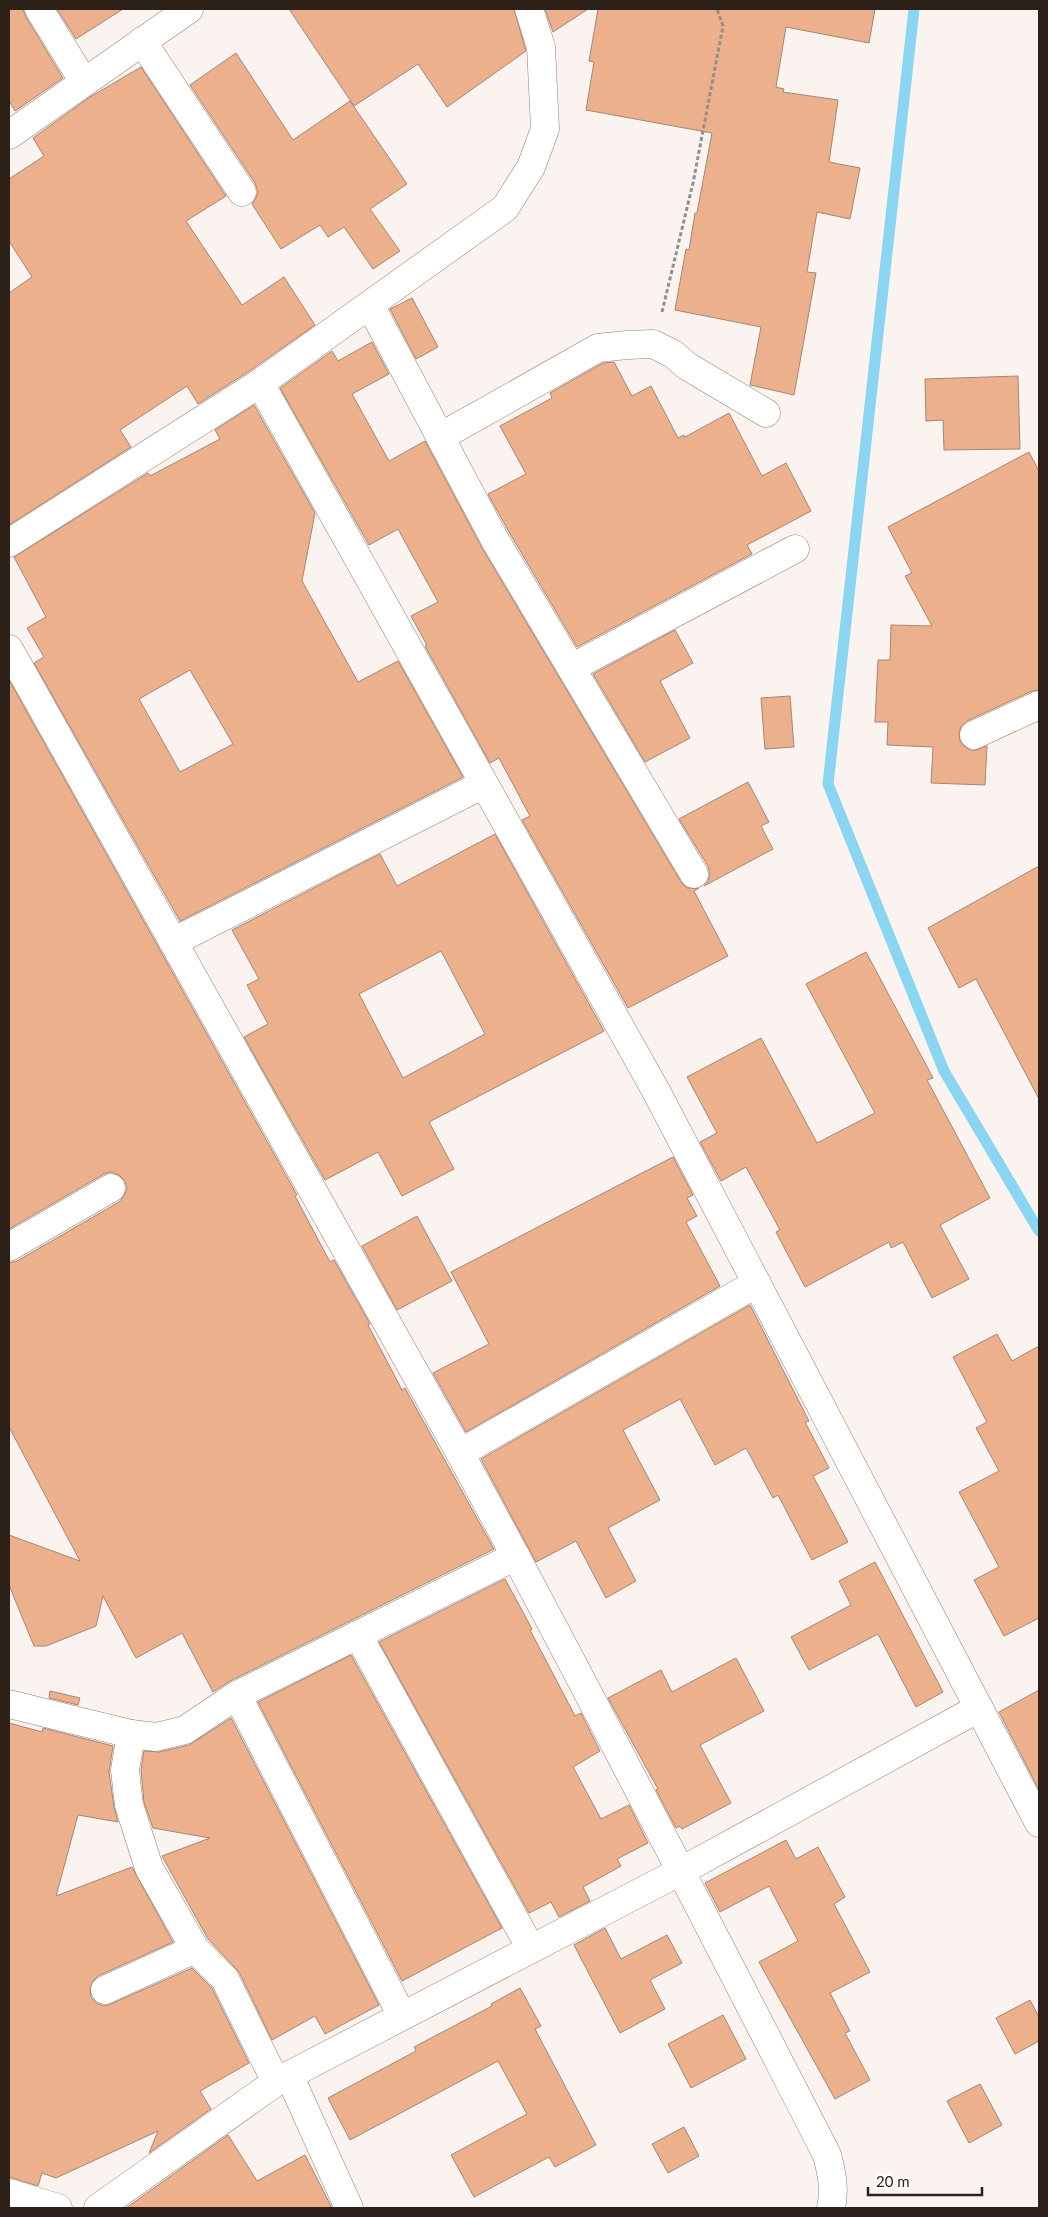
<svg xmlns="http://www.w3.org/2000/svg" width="1048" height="2217" font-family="Lato,sans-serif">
<rect width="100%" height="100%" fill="#faf3ef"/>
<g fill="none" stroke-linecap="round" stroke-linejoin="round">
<polyline stroke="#8ad5f2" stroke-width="11" points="914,9 828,784 944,1071 1039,1231"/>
</g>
<g fill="#ecb18c" stroke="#a48674" fill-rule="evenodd">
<polygon points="9,9 23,9 26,17 63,78 15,111 9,101"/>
<polygon points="57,9 123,9 76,39"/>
<polygon points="289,9 514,9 526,51 447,107 418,64 354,106"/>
<polygon points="545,9 588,9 553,32"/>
<polygon points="598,9 875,9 869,43 786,27 776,87 784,89 783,92 838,100 829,162 860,168 850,219 817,212 807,272 816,273 794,395 750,385 761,327 675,310 686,249 689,250 695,213 697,213 712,133 586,110 594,62 589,61"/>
<polygon points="236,53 293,140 350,101 407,184 370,209 400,251 373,269 344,227 328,237 320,225 281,249 252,204 256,198 258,192 255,183 190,85"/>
<polygon points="141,67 226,196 186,221 242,305 284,277 315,325 251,370 198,404 187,386 120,430 131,447 9,525 9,293 32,277 9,241 9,179 44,156 33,138 90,97"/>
<polygon points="412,298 438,347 416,359 390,309"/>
<polygon points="372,342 389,374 352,394 389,461 425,441 482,548 681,882 687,888 699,888 694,891 728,956 628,1008 522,820 530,816 499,758 490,763 425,646 427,645 411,616 438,602 398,529 369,545 280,388 332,351 338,361"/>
<polygon points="614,362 632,396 651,386 678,438 684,435 685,437 729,413 762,476 786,463 811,511 747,545 752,554 577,647 509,532 488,494 526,474 500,426 552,398 550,393 603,363"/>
<polygon points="1018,376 1020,449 944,450 943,420 926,421 925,379"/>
<path d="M254,405L315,513L302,581L358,682L398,661L463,777L180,921L34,663L44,657L27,628L46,617L14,557L148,473L150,476L220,439L215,430ZM190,670L233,744L180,772L139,699Z"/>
<polygon points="1029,452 1039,471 1039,690 1032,691 967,721 961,726 959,733 960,741 965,747 973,751 987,746 985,785 931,783 933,747 887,745 888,722 875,722 878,660 890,660 891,625 932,626 905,576 912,573 888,527"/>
<polygon points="675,630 693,663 660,681 690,738 645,762 593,674"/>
<polygon points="9,680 297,1195 295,1196 330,1262 334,1260 370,1324 368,1325 402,1390 405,1388 494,1549 230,1681 213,1692 182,1633 136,1658 103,1596 96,1626 46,1646 34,1646 9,1585 9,1535 80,1561 9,1427 9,1263 17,1261 119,1202 124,1196 127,1188 125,1181 119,1175 111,1172 104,1174 9,1229"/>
<polygon points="790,696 794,747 765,749 761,698"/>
<polygon points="748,782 769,822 761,826 773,849 704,886 708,881 710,874 708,866 679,819"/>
<path d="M495,834L604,1031L429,1122L454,1169L402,1196L378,1152L325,1180L244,1037L268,1024L247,985L259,979L232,930L380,854L397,886ZM441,951L485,1034L403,1078L359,994Z"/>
<polygon points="1039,866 1039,1099 976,979 959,988 928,928"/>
<polygon points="866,952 933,1078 927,1080 990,1198 940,1225 969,1279 932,1298 903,1242 891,1248 889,1242 805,1287 776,1232 780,1230 746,1167 721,1181 700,1142 717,1133 687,1077 761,1038 817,1143 875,1113 806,984"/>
<polygon points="673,1157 693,1195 687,1198 697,1216 686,1222 720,1286 466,1432 433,1373 489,1344 451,1272"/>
<polygon points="417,1216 452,1281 397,1310 362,1246"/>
<polygon points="750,1305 809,1421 805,1422 829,1468 813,1476 848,1542 812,1560 778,1495 773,1498 746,1448 715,1465 680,1399 623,1430 660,1500 608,1528 636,1581 606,1598 576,1541 536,1562 481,1459"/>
<polygon points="997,1334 1012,1361 1039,1346 1039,1618 1004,1636 974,1580 999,1567 959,1492 999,1471 976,1428 987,1422 953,1357"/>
<polygon points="875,1562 943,1692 916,1707 878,1634 809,1670 791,1637 851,1605 839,1581"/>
<polygon points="505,1579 532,1629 530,1630 575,1716 581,1713 600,1751 573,1767 601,1819 629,1805 648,1843 617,1859 621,1866 583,1887 590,1901 559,1917 551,1902 529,1913 379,1642"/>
<polygon points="351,1655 502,1928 402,1981 258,1702"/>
<polygon points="736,1658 764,1711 700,1745 731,1803 682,1829 680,1826 676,1828 656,1790 658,1789 608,1698 661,1670 672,1692"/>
<polygon points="1039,1690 1039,1790 999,1712"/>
<polygon points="50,1691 80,1698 78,1705 49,1698"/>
<polygon points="231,1718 379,2005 325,2034 315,2016 272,2040 239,1972 208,1939 162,1856 210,1838 153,1828 144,1802 141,1770 144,1751 159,1752 189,1745"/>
<polygon points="9,1723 42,1732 43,1728 113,1746 109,1772 114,1807 118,1822 78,1815 56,1896 132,1867 173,1942 98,1976 93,1981 90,1988 91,1997 96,2003 104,2006 111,2004 192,1968 212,1988 249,2063 200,2091 211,2109 149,2153 158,2131 56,2178 42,2173 38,2186 9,2177"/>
<polygon points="786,1840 796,1859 818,1847 845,1897 834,1904 870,1972 830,1993 850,2031 845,2033 870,2080 835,2099 759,1962 798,1941 769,1886 720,1912 705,1883"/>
<polygon points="605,1928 621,1959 667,1935 682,1963 650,1980 665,2009 620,2033 574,1945"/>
<polygon points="520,1988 541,2026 535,2029 596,2145 555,2167 549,2157 474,2197 451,2155 527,2114 498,2061 350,2140 328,2098 416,2051 414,2047 492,2006 491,2004"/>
<polygon points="1030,2000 1039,2017 1039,2041 1015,2054 996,2018"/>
<polygon points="723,2015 746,2059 691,2088 668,2044"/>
<polygon points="980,2084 1002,2125 969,2143 947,2101"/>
<polygon points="684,2127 699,2156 668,2173 652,2144"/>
<polygon points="228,2135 257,2181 305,2155 332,2208 126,2208"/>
</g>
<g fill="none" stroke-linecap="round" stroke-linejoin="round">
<g stroke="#9b7e6b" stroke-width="29">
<g id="minor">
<polyline points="39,9 84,82"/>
<polyline points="142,41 242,192"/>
<polyline points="9,135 189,9"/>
<polyline points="370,305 495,540 694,874"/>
<polyline points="260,383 656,1091 1039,1823"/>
<polyline points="440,437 598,348 627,345 653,344 673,354 687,366 766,413"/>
<polyline points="9,543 260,383 505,208 531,167 545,129 541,47 529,9"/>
<path d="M9,649L460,1453C586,1685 706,1920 827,2155C832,2174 835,2189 831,2208"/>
<polyline points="571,668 795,549"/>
<polyline points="974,735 1039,705"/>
<polyline points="173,942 484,784"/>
<polyline points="9,1247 111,1188"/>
<polyline points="460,1453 757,1283"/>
<polyline points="358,1635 531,1949"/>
<polyline points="237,1695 402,2016"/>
<polyline points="9,1704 131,1734 156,1737 185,1730 237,1695 516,1556"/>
<polyline points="131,1734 125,1770 129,1805 149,1868 195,1949 225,1979 276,2082"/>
<polyline points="105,1990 195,1949"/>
<polyline points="289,2075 349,2208"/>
<polyline points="9,2193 58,2208"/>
<polyline points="98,2208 276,2082 681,1871 979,1708"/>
</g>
</g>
<polyline stroke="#978e88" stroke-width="3" stroke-dasharray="4 2.5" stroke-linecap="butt" points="662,312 693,183 723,26 717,9"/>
<use href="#minor" stroke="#fff" stroke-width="28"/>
</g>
<rect width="1048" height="2217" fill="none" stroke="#2c2019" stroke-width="20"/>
<path d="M868 2187v8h114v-8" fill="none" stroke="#2c2019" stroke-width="2.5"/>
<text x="876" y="2187" font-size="15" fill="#2c2019" stroke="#ffffff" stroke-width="4" paint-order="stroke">20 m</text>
</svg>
